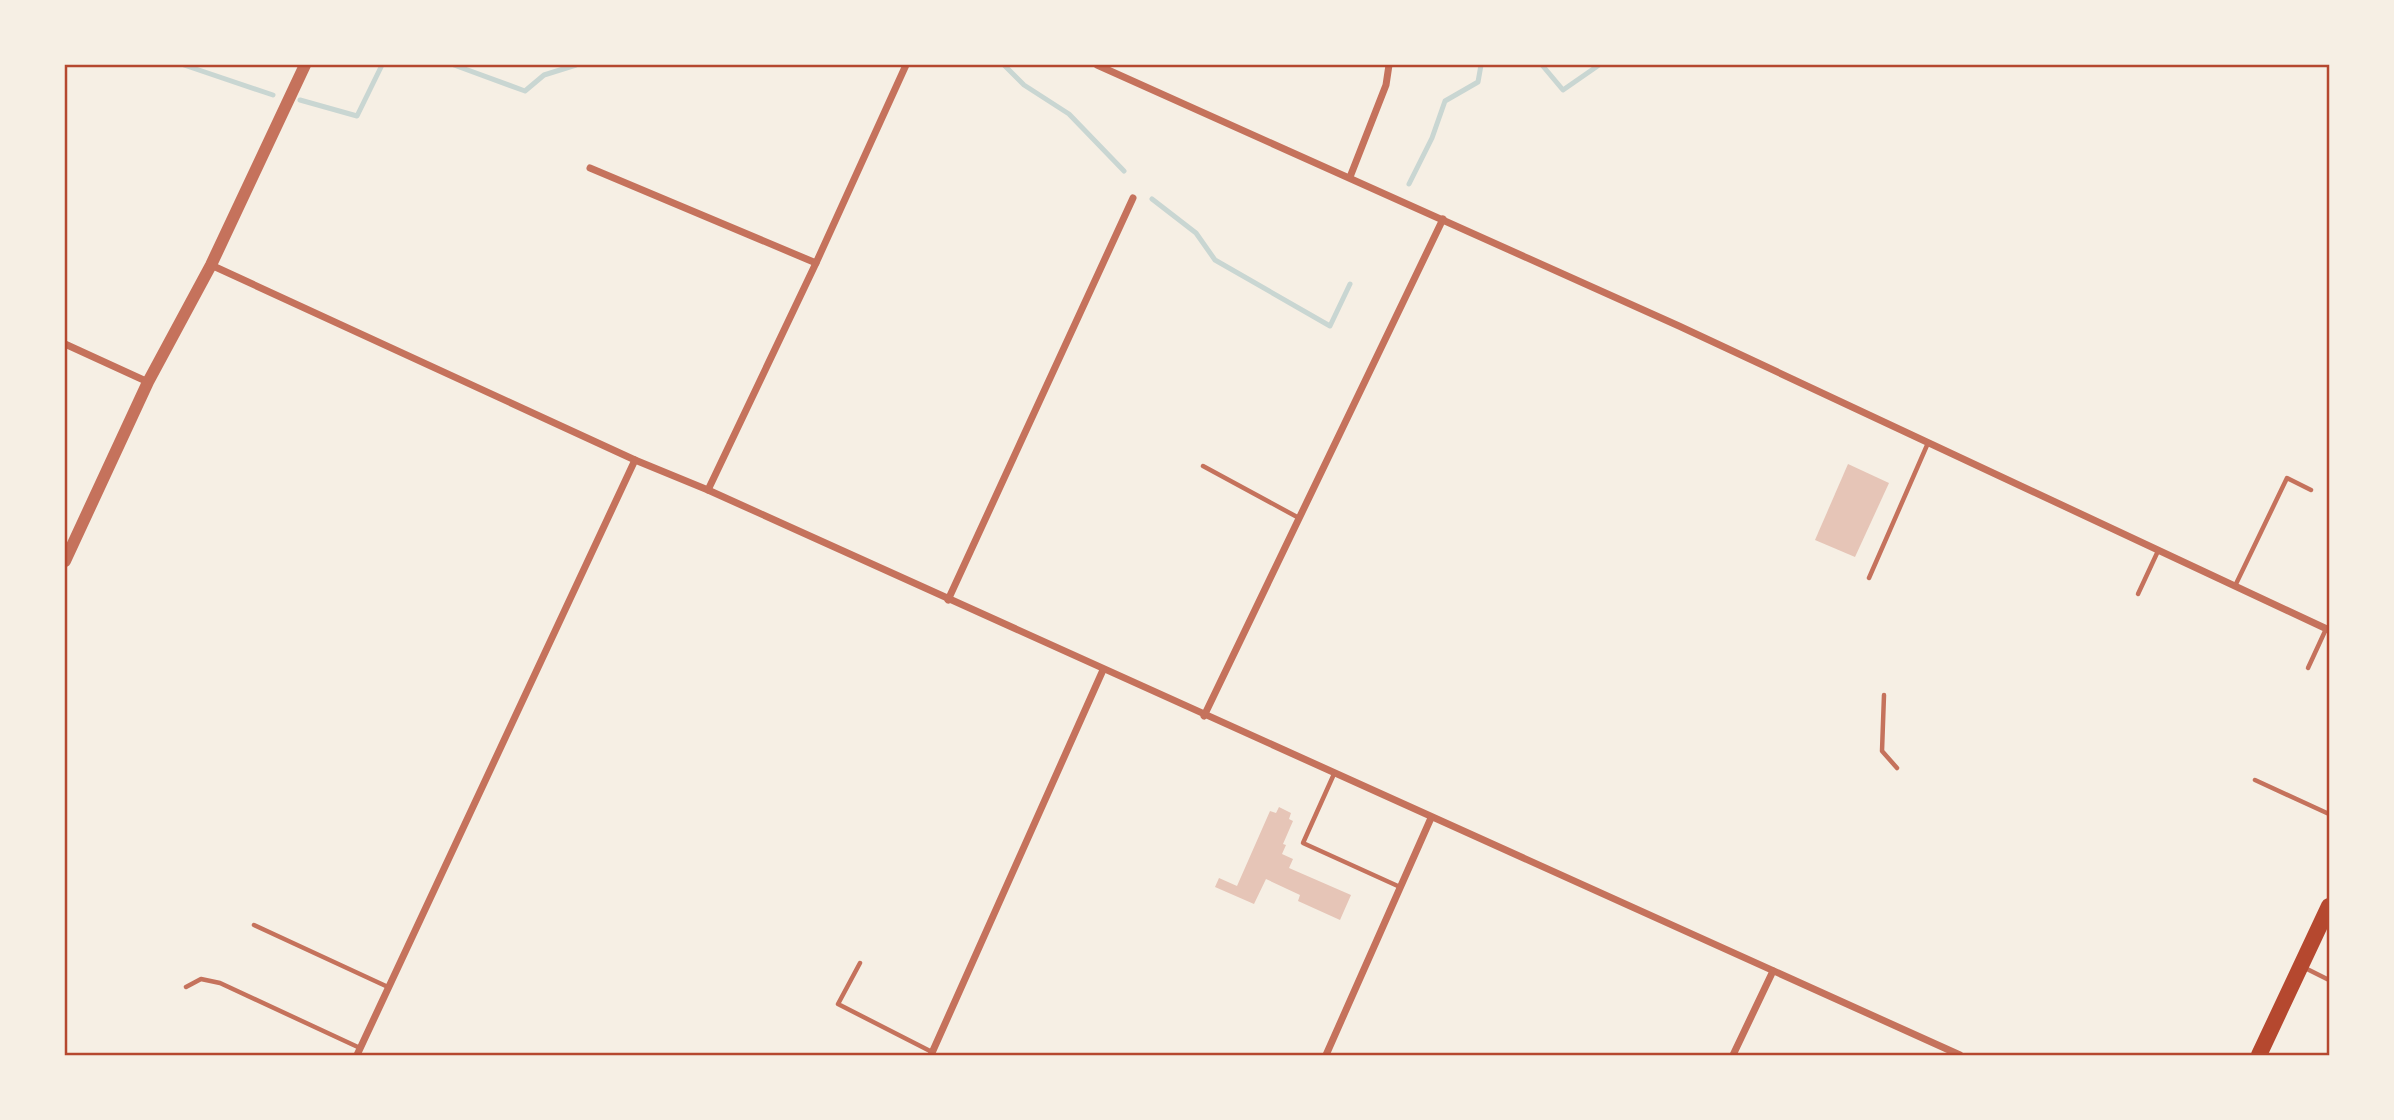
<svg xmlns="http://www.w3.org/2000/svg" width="2394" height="1120" font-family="Merriweather,serif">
<rect width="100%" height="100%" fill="#f6efe4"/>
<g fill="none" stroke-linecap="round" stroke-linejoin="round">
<g stroke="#c9d6d2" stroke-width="5">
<polyline points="184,65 273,95"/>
<polyline points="454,65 525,91 544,75 576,65"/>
<polyline points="1004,65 1024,85 1069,114 1124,171"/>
<polyline points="1542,65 1563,90 1599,65"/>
<polyline points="300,100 357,116 382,65"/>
<polyline points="1409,184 1432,138 1445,101 1478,82 1481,65"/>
<polyline points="1152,199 1196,233 1215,260 1330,326 1350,284"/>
</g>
</g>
<g fill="#e6c5b7">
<polygon points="1848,464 1889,483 1855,557 1815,540"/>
<polygon points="1279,807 1291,813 1289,819 1293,821 1283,844 1286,845 1282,854 1293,859 1289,868 1351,895 1340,920 1298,901 1300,895 1266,879 1254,904 1215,887 1219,878 1237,886 1270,811 1276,813"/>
</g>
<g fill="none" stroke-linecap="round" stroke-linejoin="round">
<g stroke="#c5725c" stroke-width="4.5">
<polyline points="1203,466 1299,518"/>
<polyline points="1869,578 1928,443"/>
<polyline points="2235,586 2287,478 2311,490"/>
<polyline points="2138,594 2158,551"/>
<polyline points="2308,668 2326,629"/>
<polyline points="1884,695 1882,751 1897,768"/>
<polyline points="1334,774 1303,843 1400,887"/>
<polyline points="2255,780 2329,814"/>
<polyline points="254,925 388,987"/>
<polyline points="860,963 838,1004 932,1052"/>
<polyline points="2305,968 2329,980"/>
<polyline points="186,987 201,979 220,983 360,1048"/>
</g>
<g stroke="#c5725c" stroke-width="7">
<polyline points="1097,65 1679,326 2329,630"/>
<polyline points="590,168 816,263"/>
<polyline points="1350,177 1386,85 1389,65"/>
<polyline points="211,265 635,460 708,490 1960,1055"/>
<polyline points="65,344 148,382"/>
<polyline points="708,490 816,263 906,65"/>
<polyline points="948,600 1133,198"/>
<polyline points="1204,716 1443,219"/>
<polyline points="357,1055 635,460"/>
<polyline points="931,1055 1103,670"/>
<polyline points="1326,1055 1431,818"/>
<polyline points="1733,1055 1773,971"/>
</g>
<polyline stroke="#c5725c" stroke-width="12" points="65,561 148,382 211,265 305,65"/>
<polyline stroke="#b5482f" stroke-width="16" points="2259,1055 2329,906"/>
</g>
<rect width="2394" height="1120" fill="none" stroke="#f6efe4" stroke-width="133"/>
<rect x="66" y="66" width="2262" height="988" fill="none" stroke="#b5482f" stroke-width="2.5"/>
</svg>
